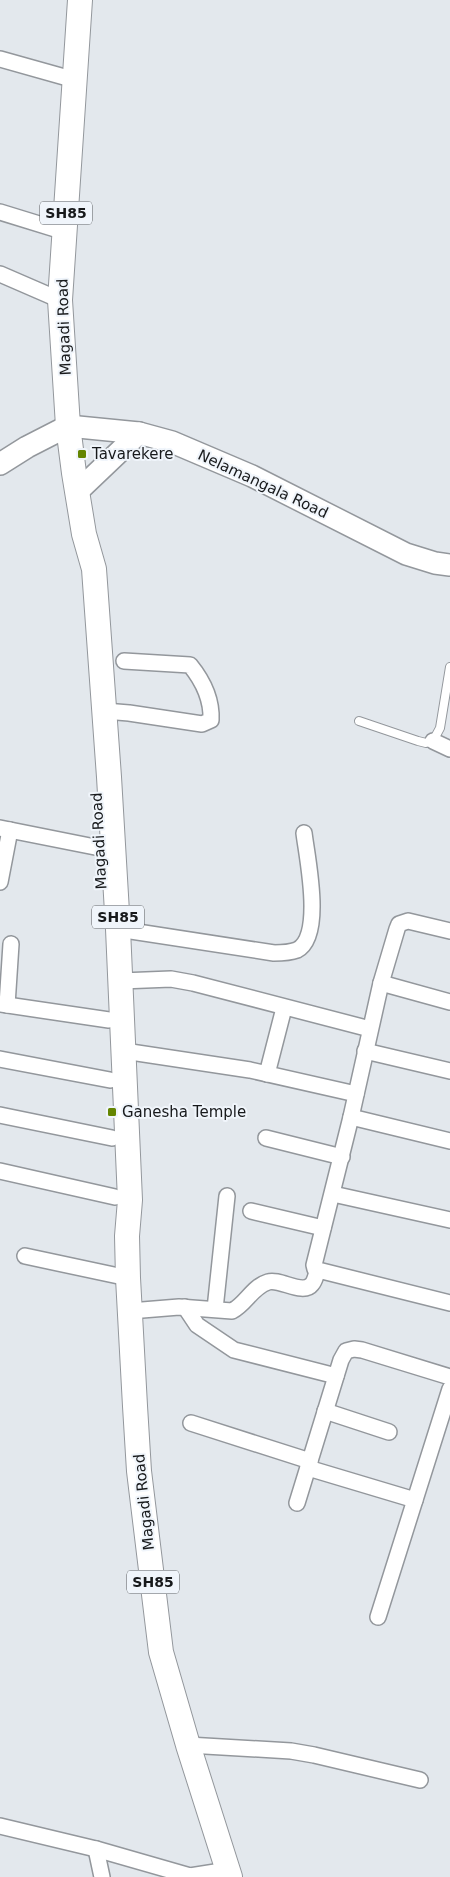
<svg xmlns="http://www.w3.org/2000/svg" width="450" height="1877" font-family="'DejaVu Sans',sans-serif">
<rect width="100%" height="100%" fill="#e3e8ed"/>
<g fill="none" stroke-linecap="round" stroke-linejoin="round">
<g stroke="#93979c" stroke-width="10">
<polyline id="lane" points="359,721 418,741 426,743 433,741 440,728 450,667"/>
</g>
<g stroke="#93979c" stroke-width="18">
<g id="street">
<polyline points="0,59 75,80"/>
<polyline points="0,212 65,232"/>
<polyline points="0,274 60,300"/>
<path d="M105,711L129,713L202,724L211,720C212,699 203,681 190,665L124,661"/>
<polyline points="433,741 450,749"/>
<polyline points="0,828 100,848"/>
<polyline points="0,882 10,830"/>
<path d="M118,929L274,953C281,953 289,953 297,950C324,936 307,858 304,833"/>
<polyline points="450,931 408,921 399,924 397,929 381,983 351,1117 314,1265 315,1269 318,1270 450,1303"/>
<polyline points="121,981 171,979 193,983 370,1029"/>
<polyline points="381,983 450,1002"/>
<polyline points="0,1004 109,1020"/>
<polyline points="7,1005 11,944"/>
<polyline points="124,1051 250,1070 356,1094"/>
<polyline points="365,1051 450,1071"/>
<polyline points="0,1059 110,1080"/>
<polyline points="267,1074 284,1008"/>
<polyline points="0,1115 112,1138"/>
<polyline points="351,1117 450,1141"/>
<polyline points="266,1138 342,1157"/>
<polyline points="0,1171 115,1197"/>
<polyline points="333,1194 450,1220"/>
<polyline points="251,1211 323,1228"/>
<polyline points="25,1256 128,1278"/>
<polyline points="185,1307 197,1325 234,1350 336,1376"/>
<polyline points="215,1309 227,1196"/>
<path d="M130,1311L179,1307L232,1311C246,1304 252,1287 268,1282C280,1278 303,1296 312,1284C315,1281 316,1274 318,1270"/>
<polyline points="325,1411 389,1432"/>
<polyline points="191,1423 310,1461"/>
<polyline points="308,1468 415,1500"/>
<polyline points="297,1503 341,1360 346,1351 354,1349 362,1350 450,1377"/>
<polyline points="378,1617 450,1389"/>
<polyline points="188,1745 291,1751 314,1755 420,1780"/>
<polyline points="0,1826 96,1849 190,1876 228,1870"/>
<polyline points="96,1849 102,1877"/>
</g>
</g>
<g stroke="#93979c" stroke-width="24">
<g id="secondary">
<polyline points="0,464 27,447 68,426 139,433 172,442 252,476 406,554 435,563 450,565"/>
<polyline points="77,492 139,433"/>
</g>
</g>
<g stroke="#93979c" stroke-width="26">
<polyline id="primary" points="80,0 60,300 68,426 74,473 84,534 94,569 109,777 118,929 130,1200 127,1236 128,1278 135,1406 139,1471 161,1652 188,1745 230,1877"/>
</g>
<use href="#lane" stroke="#fff" stroke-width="8"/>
<use href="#street" stroke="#fff" stroke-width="15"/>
<use href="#secondary" stroke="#fff" stroke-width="21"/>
<use href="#primary" stroke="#fff" stroke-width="24"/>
</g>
<g fill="#648501" stroke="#f0f5fb" stroke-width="2">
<rect x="77" y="449" width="10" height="10" rx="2.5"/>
<rect x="107" y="1107" width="10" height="10" rx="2.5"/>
</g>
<g text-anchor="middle" stroke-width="4" stroke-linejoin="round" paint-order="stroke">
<g fill="#f0f5fb" stroke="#585b5e" stroke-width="1">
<rect x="40" y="201.5" width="52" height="23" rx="4"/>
<rect x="92" y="905.5" width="52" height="23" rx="4"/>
<rect x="127" y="1570.5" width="52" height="23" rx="4"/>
</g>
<g font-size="14" font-weight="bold" fill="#17191b">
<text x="66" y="218">SH85</text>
<text x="118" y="922">SH85</text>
<text x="153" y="1587">SH85</text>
</g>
<g font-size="15" fill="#17191b" stroke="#f0f5fb">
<text transform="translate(64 327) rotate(-92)" y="5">Magadi Road</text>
<text transform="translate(263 484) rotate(25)" y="5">Nelamangala Road</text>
<text transform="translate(99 841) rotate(-93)" y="5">Magadi Road</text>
<text transform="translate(144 1502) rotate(-96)" y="5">Magadi Road</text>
</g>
<g font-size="15" fill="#17191b" stroke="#f0f5fb" text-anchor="start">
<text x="92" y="459">Tavarekere</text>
<text x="122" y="1117">Ganesha Temple</text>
</g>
</g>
</svg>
